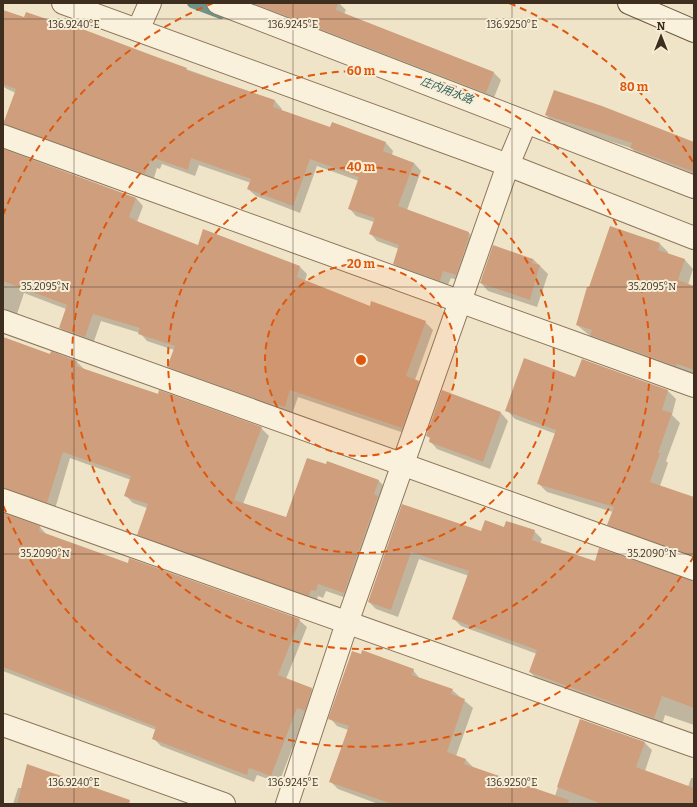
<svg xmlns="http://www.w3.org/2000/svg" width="697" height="807" font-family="Bitter,'Noto Sans JP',serif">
<rect width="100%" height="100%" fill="#f0e4c8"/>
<g fill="#0003">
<polygon points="245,3 339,3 346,10 344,14 493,72 501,80 493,100"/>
<polygon points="3,11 186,69 275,101 282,109 281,111 330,128 332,124 386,143 393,151 392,155 414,163 421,171 407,210 469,233 476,240 463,282 451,278 447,287 402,271 394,264 399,249 377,241 370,233 374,222 356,216 349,208 359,181 317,166 300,213 256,196 248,189 251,183 199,165 195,176 162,164 160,169 157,168 153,181 11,131 4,124 16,93 7,89 3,86"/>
<polygon points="546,115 694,143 694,176 640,156 631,148 555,124"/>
<polygon points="3,149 136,198 143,206 137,222 198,246 300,267 307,274 305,281 370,307 425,322 433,330 415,380 426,389 410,435 298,397 292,414 176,374 168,366 174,350 147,341 140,333 101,321 93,344 67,335 60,327 66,309 24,293 16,317 3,319"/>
<polygon points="660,244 668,252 668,254 685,260 693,269 688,285 694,287 694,375 600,344 577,325"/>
<polygon points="533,259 548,274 537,307 488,291 481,283"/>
<polygon points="3,337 50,355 77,362 85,370 261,428 269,436 243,504 286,518 378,480 386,488 352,600 326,591 323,598 318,596 316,602 146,542 138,534 147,508 133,503 126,496 131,480 70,458 55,509 3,497"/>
<polygon points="582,360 668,391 676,399 672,415 680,423 666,461 668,463 660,486 694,498 694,549 690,559 617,533 609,524 613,512 547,492 538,483 556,434 515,419 507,410 575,378"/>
<polygon points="443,391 501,413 508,421 490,469 437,449 430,441 431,439 427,436"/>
<polygon points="403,505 482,532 505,528 534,531 542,539 540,544 595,563 694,591 694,725 665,715 662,725 538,680 530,672 537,654 461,626 453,618 469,576 419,559 398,617 376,609 369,602"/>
<polygon points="3,513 40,527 47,535 128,565 299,620 307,627 286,679 312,689 319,696 312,718 305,715 279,783 257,775 254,782 161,746 153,738 156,730 3,671"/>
<polygon points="413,670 420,679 452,690 473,708 456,756 466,760 473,767 555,796 580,720 645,743 652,750 645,771 688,787 691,778 694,778 694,804 378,804 338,789 330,781 348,730 337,726 330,718"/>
<polygon points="18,788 22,788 106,804 13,804"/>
</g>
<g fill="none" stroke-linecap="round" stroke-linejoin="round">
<polyline stroke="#6f938a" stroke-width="10" points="192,3 221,14"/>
</g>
<g fill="#cf9f7d">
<polygon points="253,3 338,3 336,10 494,72 486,93"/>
<polygon points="3,10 24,17 26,12 76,29 77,27 154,56 187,68 186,70 275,100 273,107 330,127 332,122 386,142 383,151 414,163 398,206 469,232 468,237 469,237 456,275 443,271 440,281 393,264 399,245 369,234 375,218 348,209 359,177 310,159 293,206 247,189 251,179 191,158 188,170 154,158 153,162 150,161 145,174 3,124 16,89 3,84"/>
<polygon points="554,90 602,106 694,142 694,172 630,148 632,143 545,115"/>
<polygon points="3,149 136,198 129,217 139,222 198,245 203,229 300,266 297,277 370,306 371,301 426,321 406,376 419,381 402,428 290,390 285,407 271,403 271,404 167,367 175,346 138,334 140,328 93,314 85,337 59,328 67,305 3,281"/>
<polygon points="610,226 660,243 658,250 685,259 678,280 694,286 694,370 677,364 676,366 590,335 592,330 576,325 587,287 589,287"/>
<polygon points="493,245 533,259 532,263 540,265 530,300 480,283"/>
<polygon points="3,337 50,354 51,351 77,361 76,366 158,394 159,390 262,427 234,500 286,517 307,458 326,464 327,461 379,480 374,494 378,496 344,593 318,584 316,591 311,590 309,596 137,535 148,504 124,496 131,476 63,452 47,503 3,488"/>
<polygon points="524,358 575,377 582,359 668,390 662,410 672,413 658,453 660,453 650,482 694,497 694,556 607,525 614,507 537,484 556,430 505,411"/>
<polygon points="442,390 501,412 483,462 429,442 430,437 426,436"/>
<polygon points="402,504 481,531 485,520 504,527 506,521 535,530 532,540 595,561 599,548 694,581 694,708 662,696 654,718 529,672 537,650 452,619 469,571 411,552 391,610 368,602"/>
<polygon points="3,513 40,526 39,531 128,563 129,558 300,619 278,675 312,688 305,711 297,708 271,776 249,768 247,775 152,739 156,727 3,667"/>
<polygon points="362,650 414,669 412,675 453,689 451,694 465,699 447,752 466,759 464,764 569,800 568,804 392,804 329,782 349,726 328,719 352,651 361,654"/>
<polygon points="580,719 645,742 636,767 694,788 694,804 602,804 557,787"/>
<polygon points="27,764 130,800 129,804 17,804"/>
</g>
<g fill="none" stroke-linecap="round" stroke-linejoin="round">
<g stroke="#8d765c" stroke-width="24">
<g id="minor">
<polyline points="63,3 508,165 694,238"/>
<polyline points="218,3 694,187"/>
<polyline points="138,30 150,3"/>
<polyline points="3,136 694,386"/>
<polyline points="3,321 694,569"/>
<polyline points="3,500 694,746"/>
<polyline points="287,804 347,623 508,165 526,122"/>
</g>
</g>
<g stroke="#8d765c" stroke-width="24">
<polyline id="tertiary" points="3,725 224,804"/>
</g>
<g stroke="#6f573f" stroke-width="24">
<polyline id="secondary" points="629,3 694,31"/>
</g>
<use href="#minor" stroke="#faf1dc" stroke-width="22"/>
<use href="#tertiary" stroke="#faf1dc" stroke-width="22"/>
<use href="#secondary" stroke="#faf1dc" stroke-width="22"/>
</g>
<path fill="none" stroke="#3d2e20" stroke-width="1" stroke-opacity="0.45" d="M74,3V804M293,3V804M512,3V804M3,19H694M3,287H694M3,554H694"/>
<circle cx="361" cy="360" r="96" fill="#df570d" fill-opacity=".12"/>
<g fill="none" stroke="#df570d" stroke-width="2" stroke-dasharray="7 5">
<circle cx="361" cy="360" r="96"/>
<circle cx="361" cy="360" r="193"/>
<circle cx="361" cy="360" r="289"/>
<path d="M694 556A386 386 0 0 1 3 505M3 215A386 386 0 0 1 213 3M509 3A386 386 0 0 1 694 164"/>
</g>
<g text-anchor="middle" stroke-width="4" stroke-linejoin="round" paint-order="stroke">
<g font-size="11" font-style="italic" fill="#2f5d5a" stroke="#f7eed8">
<text transform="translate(447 90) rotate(21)" y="4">庄内用水路</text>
</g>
</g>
<g font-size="10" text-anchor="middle" fill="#3d2e20" stroke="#f7eed8" stroke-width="4" stroke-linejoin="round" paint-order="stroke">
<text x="74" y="28">136.9240°E</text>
<text x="293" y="28">136.9245°E</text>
<text x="512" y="28">136.9250°E</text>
<text x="45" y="290">35.2095°N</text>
<text x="652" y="290">35.2095°N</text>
<text x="45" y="557">35.2090°N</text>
<text x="652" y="557">35.2090°N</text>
<text x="74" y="786">136.9240°E</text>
<text x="293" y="786">136.9245°E</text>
<text x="512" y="786">136.9250°E</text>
</g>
<circle cx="361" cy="360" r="6" fill="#df570d" stroke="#f7eed8" stroke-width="2"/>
<g font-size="12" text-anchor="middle" font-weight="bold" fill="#df570d" stroke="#f7eed8" stroke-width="4" stroke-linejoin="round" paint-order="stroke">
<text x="361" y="75">60 m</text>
<text x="634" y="91">80 m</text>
<text x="361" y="171">40 m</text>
<text x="361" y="268">20 m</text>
</g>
<rect width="697" height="807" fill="none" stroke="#3d2e20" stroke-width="8"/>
<g transform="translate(661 36)" stroke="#f7eed8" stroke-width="3" paint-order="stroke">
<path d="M0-3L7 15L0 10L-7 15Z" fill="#3d2e20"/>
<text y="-6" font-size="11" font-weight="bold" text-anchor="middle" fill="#3d2e20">N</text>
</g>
</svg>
